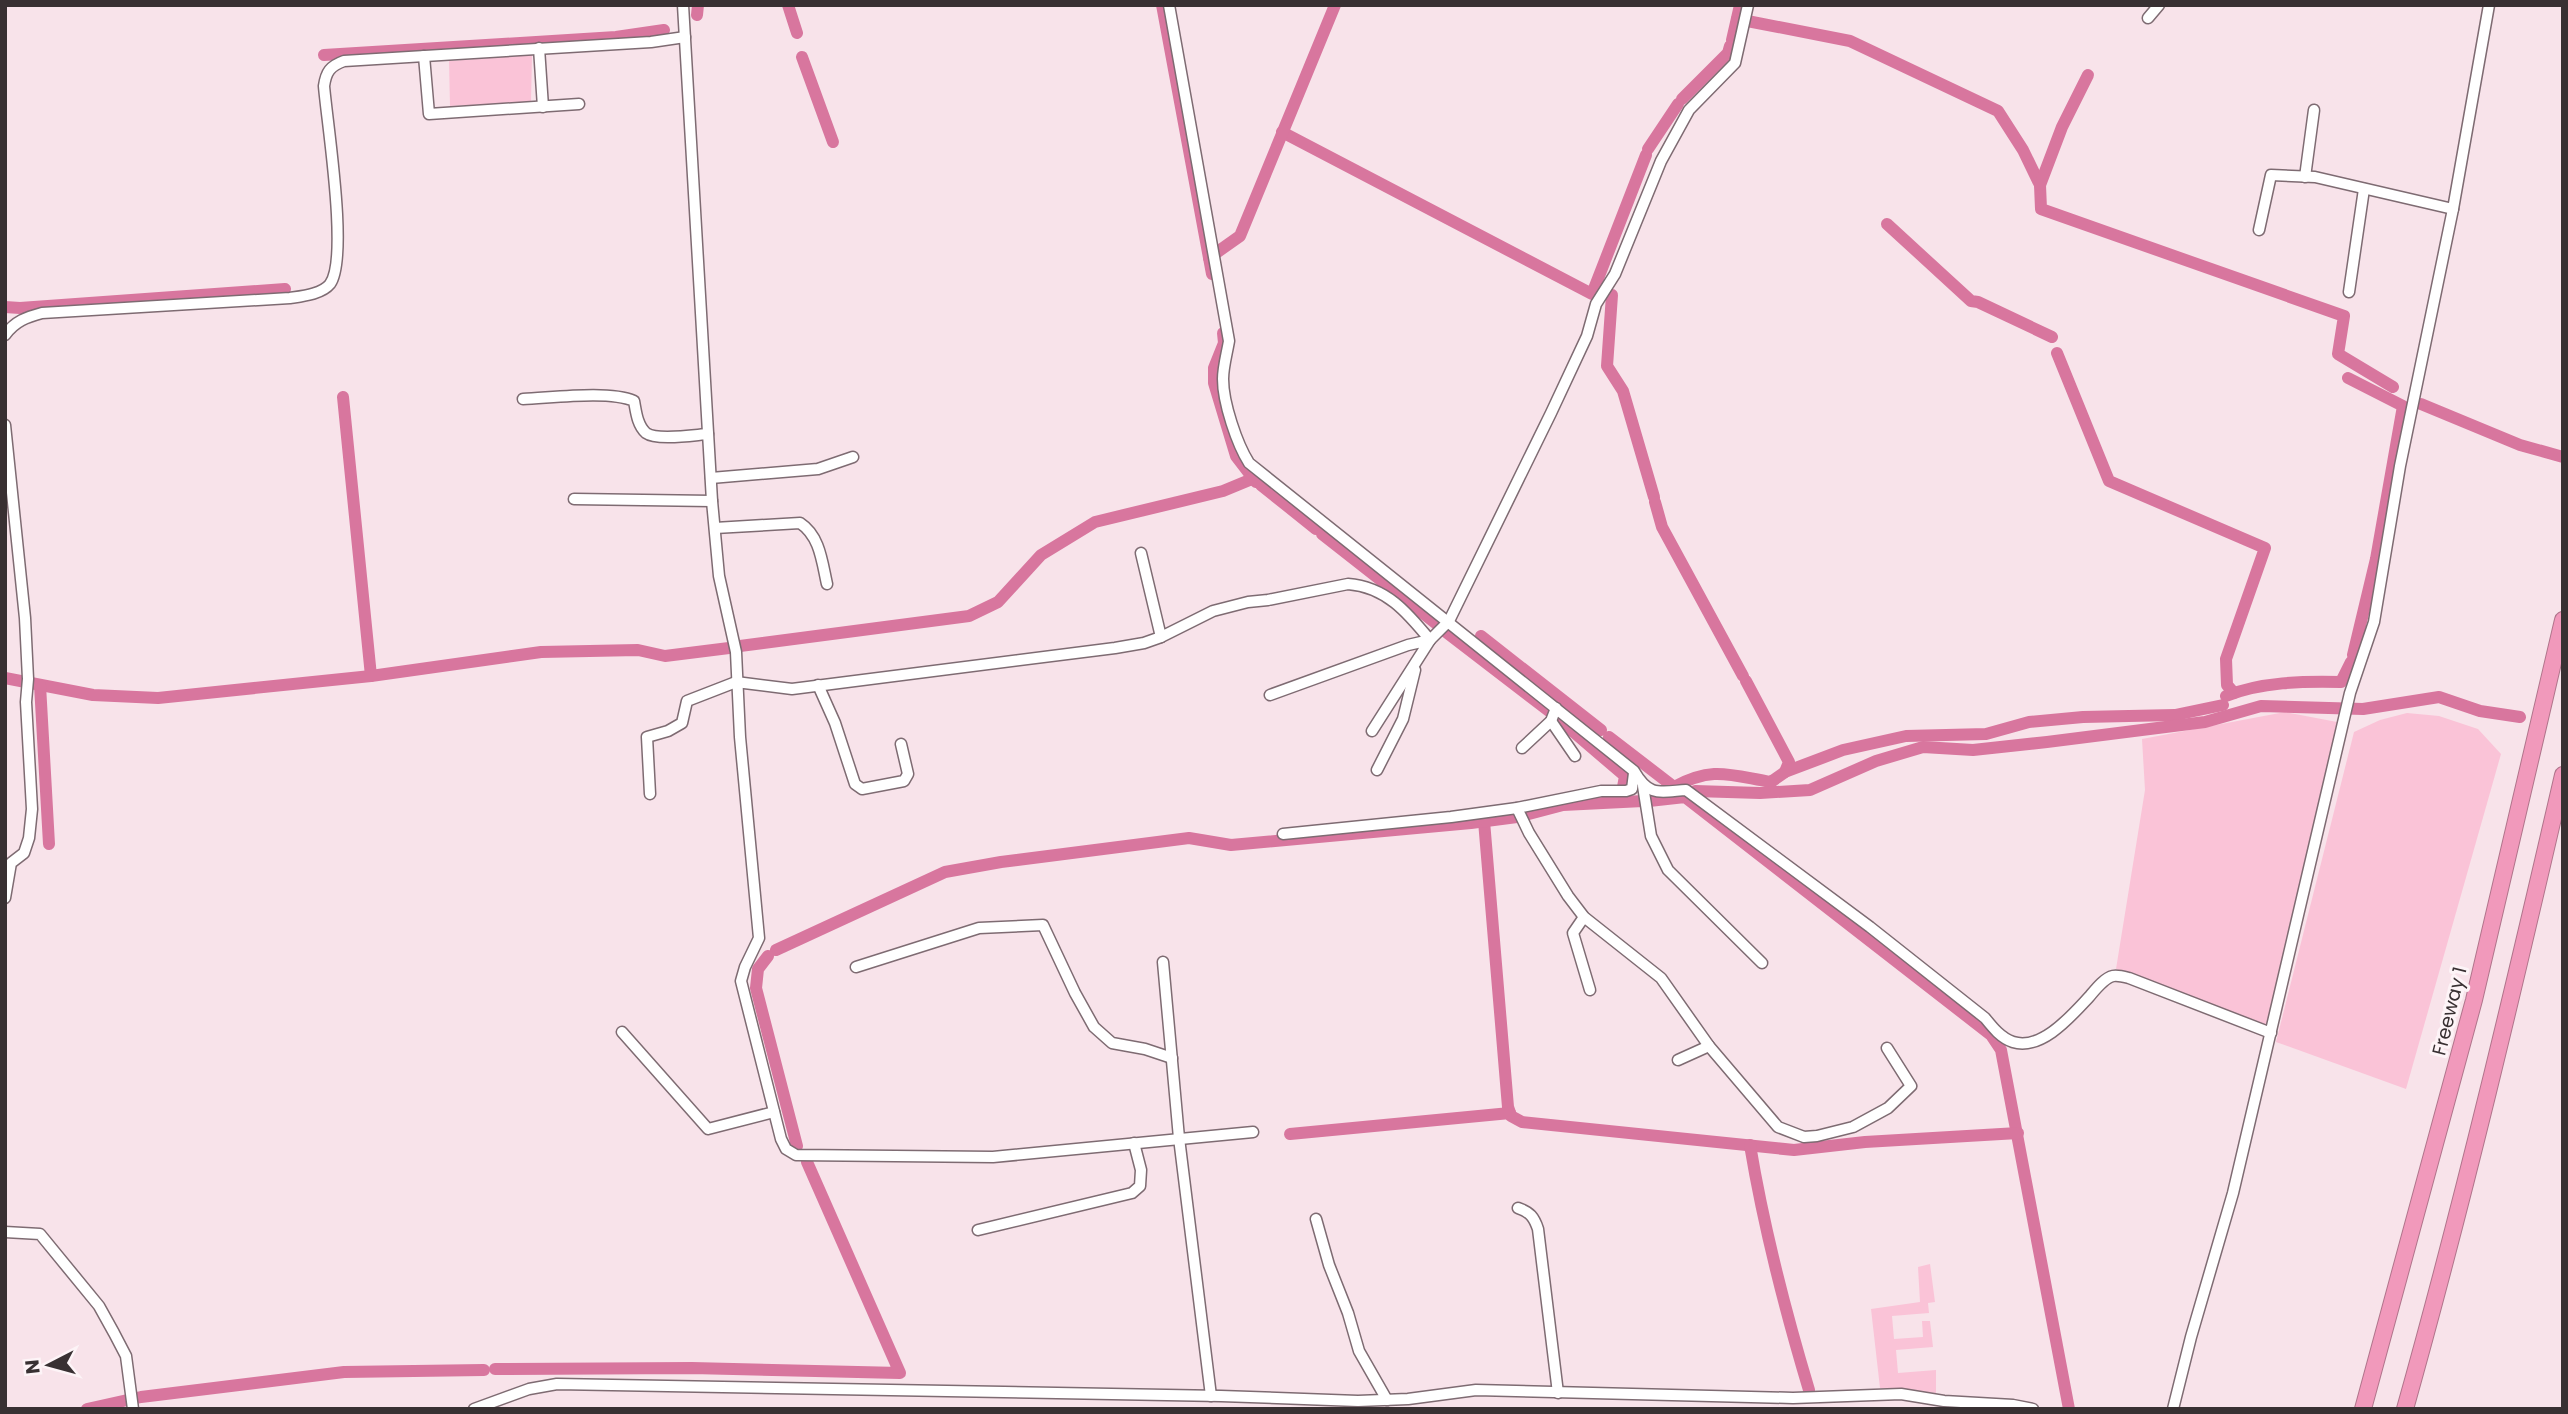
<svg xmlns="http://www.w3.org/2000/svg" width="2568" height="1414" font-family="Poppins,sans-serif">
<rect width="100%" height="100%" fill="#f8e3ea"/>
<g fill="#fac3d7">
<polygon points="532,55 531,102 450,106 449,61"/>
<polygon points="2285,712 2337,722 2267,1026 2116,969 2145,790 2142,739"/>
<polygon points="2407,713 2439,716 2478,729 2501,754 2406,1089 2276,1042 2354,732 2380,720"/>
<polygon points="1930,1264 1935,1302 1928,1303 1929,1313 1892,1316 1894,1339 1923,1337 1922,1321 1930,1321 1933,1347 1896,1350 1898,1373 1936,1370 1936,1393 1880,1388 1871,1309 1920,1302 1918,1267"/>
</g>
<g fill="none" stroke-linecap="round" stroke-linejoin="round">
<g stroke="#d8769e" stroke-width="12">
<polyline points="788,5 797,33"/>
<polyline points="1162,5 1212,274"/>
<polyline points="697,15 698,5"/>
<polyline points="1737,19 1850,41 1998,111 2023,150 2040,185 2041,209 2344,316 2338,354 2393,387"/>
<polyline points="1732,40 1740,5"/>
<polyline points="324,55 616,37 664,30"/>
<polyline points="802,57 833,142"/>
<polyline points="1682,99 1728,53 1730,46"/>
<polyline points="1282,132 1592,294 1646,155"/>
<polyline points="1648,149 1678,104"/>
<polyline points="2040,185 2062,127 2088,75"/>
<polyline points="1887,224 1971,301 1978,302 2052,337"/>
<polyline points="1209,258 1240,236 1335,5"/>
<polyline points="1612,295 1607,366 1623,391 1654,497"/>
<polyline points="5,307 20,308 285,289"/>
<polyline points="1223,333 1224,343 1214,368 1214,383 1236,456 1256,482"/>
<polyline points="2057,353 2109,481 2265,548 2226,659 2227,685 2234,693"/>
<polyline points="2348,378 2403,406 2376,559 2353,655"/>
<polyline points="343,397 371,676"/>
<polyline points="2421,404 2520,445 2563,457"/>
<polyline points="1261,485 1316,529"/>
<polyline points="1655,502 1662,527 1743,676"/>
<polyline points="1322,534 1438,625"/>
<polyline points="1446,632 1549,711"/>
<polyline points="1481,636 1601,730"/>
<polyline points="740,646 969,616 998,602 1041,555 1095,522 1223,491 1252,479"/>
<polyline points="5,678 93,695 158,698 371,676 541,652 638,650 665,656 729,648"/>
<polyline points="1746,681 1789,762 1785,772"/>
<polyline points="40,685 49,844"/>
<path d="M2226,696C2261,682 2303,681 2341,682L2351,662"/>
<polyline points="1556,717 1625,776 1623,787"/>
<path d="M1609,737L1674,787C1713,766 1729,775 1771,782L1785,772L1843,750L1906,736L1986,734L2029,722L2083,717L2175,715L2223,705"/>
<polyline points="1695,791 1760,793 1810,790 1876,761 1923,747 1973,750 2047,742 2205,722 2261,706 2363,709 2439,697 2480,711 2520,717"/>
<polyline points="1649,801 1685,797 1991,1035 2001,1050 2069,1409"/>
<polyline points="1525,815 1563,805 1643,801"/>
<polyline points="1484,821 1508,1107 1511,1116 1522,1122 1794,1150 1865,1142 2018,1133"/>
<polyline points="776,950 945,872 1001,862 1189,838 1231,845 1471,823 1517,817"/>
<polyline points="768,956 758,969 756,988 797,1146"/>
<polyline points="1290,1134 1510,1113"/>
<path d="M1750,1145C1764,1229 1785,1310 1809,1390"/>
<polyline points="495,1369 692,1368 900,1373 807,1162"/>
<polyline points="87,1409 141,1397 344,1372 484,1370"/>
</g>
<g stroke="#7e6b72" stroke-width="13">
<g id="minor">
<polyline points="683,5 712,501 719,576 736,652 740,737 759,938 745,967 741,981 781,1139 786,1149 796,1155 993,1157 1253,1132"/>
<path d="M1169,5L1229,341C1227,353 1223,367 1223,379C1223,403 1237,444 1249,463L1634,771C1649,797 1659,792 1686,790L1870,927L1985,1018C1993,1028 2001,1038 2013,1042C2042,1051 2072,1015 2089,997C2095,990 2104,978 2113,976C2118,975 2125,977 2129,978L2271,1033"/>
<polyline points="2148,18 2159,5"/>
<polyline points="539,48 543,107"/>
<polyline points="424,56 429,114 579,104"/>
<polyline points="2305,177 2314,110"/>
<polyline points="2259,230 2271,175 2315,177 2453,209"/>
<polyline points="2349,292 2364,189"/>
<path d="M5,335C15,321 27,317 42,313L290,298C303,296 322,294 330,284C349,258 327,123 324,86C326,72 330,66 344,61L651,42L685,37"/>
<path d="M523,399C551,398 609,390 634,401C636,411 637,425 646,433C657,441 694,435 708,434"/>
<polyline points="5,425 25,618 28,679 26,702 32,809 29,838 24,853 11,863 5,898"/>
<polyline points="711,478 818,469 853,457"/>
<polyline points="574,499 712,501"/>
<path d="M715,528L800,523C820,536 822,562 827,584"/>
<polyline points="1141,553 1161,637"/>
<polyline points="818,685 835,723 855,784 862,789 904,781 908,774 901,744"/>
<polyline points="1270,695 1408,645 1430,640 1372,731"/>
<polyline points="1551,721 1575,756"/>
<polyline points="1522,748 1551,721 1556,708"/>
<polyline points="1377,770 1403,719 1415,670"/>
<polyline points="1643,786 1651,836 1668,870 1762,963"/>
<path d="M650,794L647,737L668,731L682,723L687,701L736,682L792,689L1115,648L1144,643L1161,637L1213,611L1248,602L1268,600L1348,584C1386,587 1407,612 1430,640L1449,621L1551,413L1587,336L1596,304L1615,274L1661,161L1689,110L1735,63L1748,5"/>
<polyline points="1517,808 1529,833 1568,896 1584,917 1661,978 1709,1046 1778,1127 1804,1137 1817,1136 1853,1127 1888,1108 1911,1086 1887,1048"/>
<polyline points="1283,834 1451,817 1517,808 1601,791 1626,791 1632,789 1634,773"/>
<polyline points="1584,917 1573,933 1590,990"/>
<polyline points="1163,962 1179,1138 1211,1396"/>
<polyline points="856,967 979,928 1043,925 1075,993 1094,1027 1112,1043 1145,1049 1172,1058"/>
<polyline points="622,1032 708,1129 774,1112"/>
<polyline points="1678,1060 1709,1046"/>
<path d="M1518,1208C1530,1212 1534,1217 1538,1229L1558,1393"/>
<polyline points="1316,1219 1329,1265 1348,1313 1359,1351 1387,1400"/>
<polyline points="978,1230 1132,1193 1140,1186 1141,1170 1134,1143"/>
<polyline points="5,1232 40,1234 99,1306 114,1333 126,1356 133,1409"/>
<polyline points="474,1409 529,1389 557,1384 1221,1396 1358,1401 1408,1399 1476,1390 1793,1398 1901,1394 1944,1401 2013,1405 2033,1409"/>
<polyline points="2173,1409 2191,1337 2233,1193 2350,693 2374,622 2400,466 2453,209 2489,5"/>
</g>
</g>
<g stroke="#b0748b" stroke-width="18">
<g id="highway">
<polyline points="2363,1409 2474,1000 2563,620"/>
<path d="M2405,1409C2464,1199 2514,987 2563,775"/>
</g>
</g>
<use href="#minor" stroke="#fff" stroke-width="10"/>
<use href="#highway" stroke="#f199bb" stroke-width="16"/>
</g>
<g text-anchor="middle" stroke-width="6" stroke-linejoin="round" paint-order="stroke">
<g font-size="19" fill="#383032" stroke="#fdf4f7">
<text transform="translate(2449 1011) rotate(-76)" y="7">Freeway 1</text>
</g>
</g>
<rect width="2568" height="1414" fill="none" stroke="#383032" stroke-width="14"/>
<g transform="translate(49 1365) rotate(264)" stroke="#fdf4f7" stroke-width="5" paint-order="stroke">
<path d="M0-5L12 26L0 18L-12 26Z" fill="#383032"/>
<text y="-10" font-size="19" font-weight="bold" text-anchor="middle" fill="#383032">N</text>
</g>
</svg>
